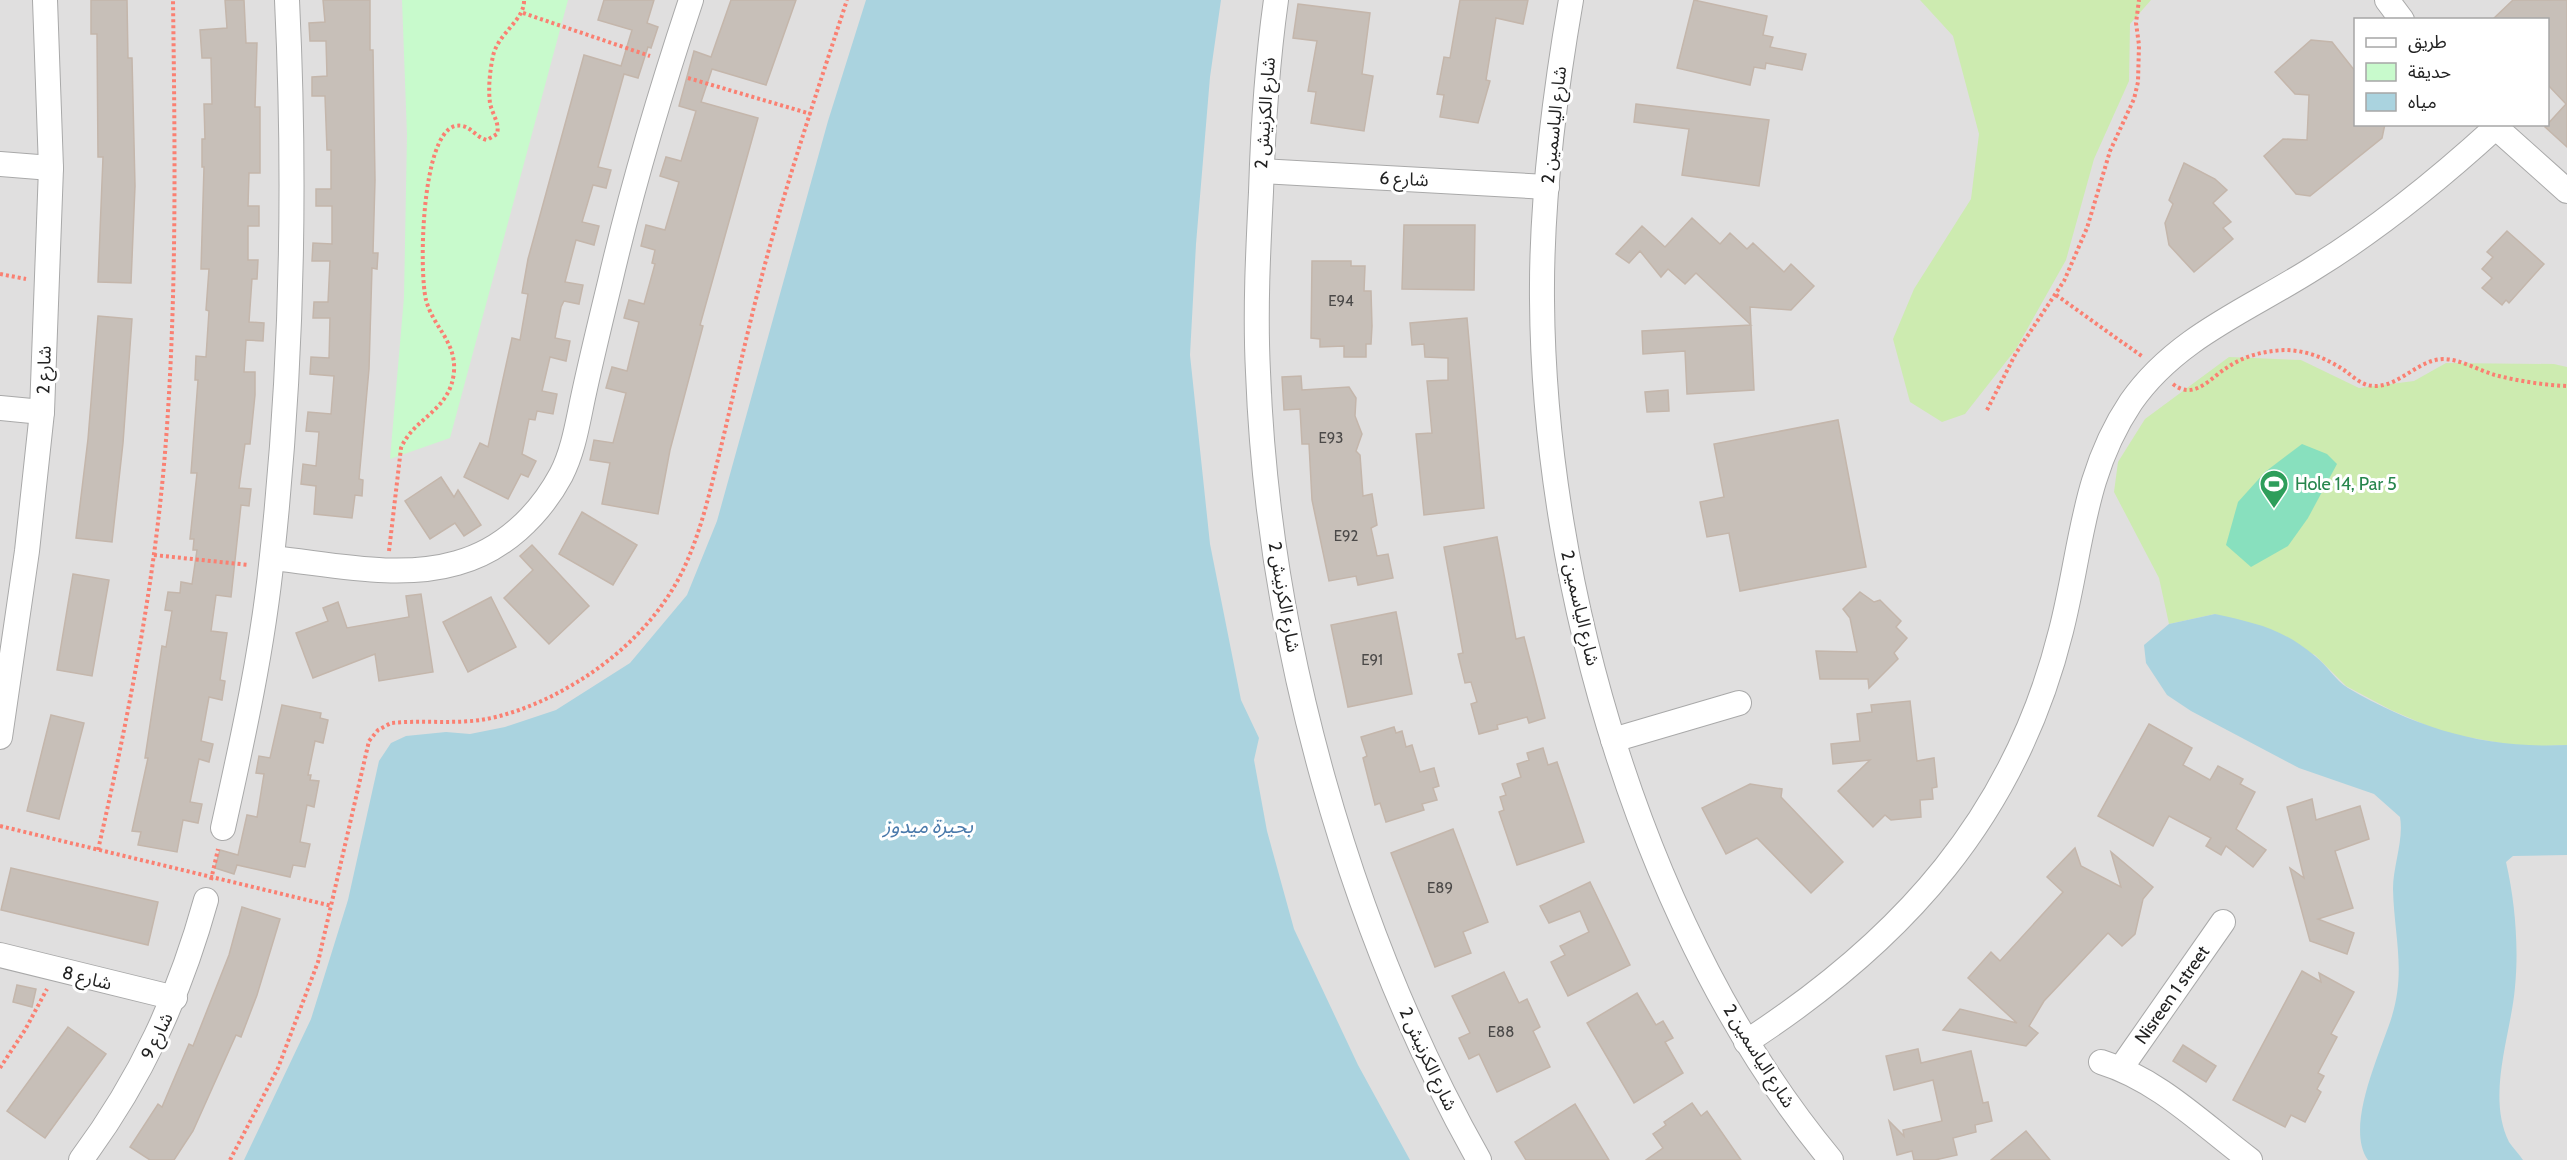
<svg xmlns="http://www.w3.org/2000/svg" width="2567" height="1160" font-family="Cabin,'Noto Sans Arabic',sans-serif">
<rect width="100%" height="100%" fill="#f2efe9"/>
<path fill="#e0dfdf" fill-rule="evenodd" d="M0,0H2567V1160H0ZM2356,20H2548V124H2356Z"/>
<g fill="#cdebb0">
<polygon points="1920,0 2151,0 2130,24 2129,81 2094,159 2066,260 2016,349 1965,414 1942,422 1910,402 1893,339 1914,289 1971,199 1979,134 1953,36"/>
<polygon points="2229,357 2301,360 2359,388 2414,381 2446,363 2554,364 2567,367 2567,745 2523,747 2444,733 2391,710 2346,686 2315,655 2215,614 2169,624 2159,578 2114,492 2118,462 2145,419"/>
</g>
<polygon fill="#c8facc" points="402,0 568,0 450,438 390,459 404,297 407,135"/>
<polygon fill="#88e0be" points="2302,444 2327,454 2337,464 2308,518 2288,546 2251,567 2226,545 2238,502 2265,472"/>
<g fill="#aad3df">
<polygon points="866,0 1221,0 1210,77 1196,244 1190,355 1210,544 1241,700 1259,738 1254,760 1267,831 1294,929 1358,1065 1410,1160 244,1160 311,1019 348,900 379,761 391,743 406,736 446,732 470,734 505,727 556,710 630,663 687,595 717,521 828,121"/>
<path d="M2215,614C2255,623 2282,628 2315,656C2327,665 2335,680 2348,688C2418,729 2486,749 2567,745V855L2513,856L2506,862C2515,901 2519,947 2515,987C2511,1035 2486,1095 2509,1142C2513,1148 2519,1154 2523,1160H2368C2344,1127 2381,1052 2392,1016C2406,970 2394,935 2393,889C2393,866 2404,840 2400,817L2374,794L2299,768L2191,711L2167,695L2146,663L2144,645L2169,624Z"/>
</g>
<g fill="#c7bfb8" stroke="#c4b6ab" stroke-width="1.5">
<polygon points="91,0 127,0 128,58 132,58 135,186 131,283 98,282 103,157 98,157 97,34 91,34"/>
<polygon points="225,0 244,0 246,43 257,43 255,107 260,107 260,173 249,173 248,206 259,206 259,226 248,226 248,260 258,260 257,279 252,279 249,322 264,323 263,341 246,340 244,372 255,372 255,395 250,444 245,444 239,488 251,489 249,506 241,505 231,597 216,595 211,631 227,633 220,680 225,681 222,700 209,697 201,741 213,744 209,762 199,759 190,802 202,804 198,823 183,820 177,852 138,845 141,832 132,831 148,758 145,758 162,646 166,647 172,611 165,610 168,592 180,593 181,582 192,584 197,550 193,550 194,539 190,539 197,473 191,473 198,380 195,380 196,356 206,357 209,311 206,310 209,269 201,269 204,167 202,167 202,139 205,139 204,104 212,104 211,58 202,58 200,30 227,28"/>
<polygon points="323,0 370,0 370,50 373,50 375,180 373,253 378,253 377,269 372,268 369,369 359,479 363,480 362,496 355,495 352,518 314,514 316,486 301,484 303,464 316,466 319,432 306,431 308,412 331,414 334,376 310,374 311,357 329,358 330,318 313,318 314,302 328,302 330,261 312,261 313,243 332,244 332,206 316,206 316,189 331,189 331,150 327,150 325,96 312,96 312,77 327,76 326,41 310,41 309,23 325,22"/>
<polygon points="604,0 654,0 647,23 658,27 651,48 648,47 638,78 624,74 598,167 611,170 606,188 593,185 582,222 599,226 594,245 576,240 565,282 583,285 579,304 564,301 561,307 555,338 570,341 566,361 550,357 542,391 557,394 553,414 537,411 535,420 529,419 522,454 536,461 528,477 521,474 508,499 464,477 480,443 488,447 512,338 520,340 528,294 522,293 528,259 584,55 621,66 632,30 598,20"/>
<polygon points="731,0 796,0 766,85 712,69 701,102 758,118 700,325 703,326 670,450 658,514 602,504 610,463 590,460 594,440 613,443 626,393 606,388 612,367 627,371 639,322 624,318 629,300 644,304 655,264 652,263 655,250 641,246 646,225 665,230 679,182 660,176 666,157 681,161 696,111 679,106 694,51 711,57"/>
<polygon points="1460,0 1528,0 1523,24 1496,18 1486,80 1490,81 1478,123 1440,117 1444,95 1437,94 1444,57 1450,58"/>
<polygon points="1694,0 1767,16 1763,35 1773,37 1770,47 1806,54 1802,70 1766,63 1765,69 1754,67 1750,85 1677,68"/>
<polygon points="2513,0 2567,0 2567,147 2545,127 2566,104 2547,84 2547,20 2492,20"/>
<polygon points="1298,4 1370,13 1362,74 1373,76 1364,131 1311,123 1316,92 1308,91 1317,41 1293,38"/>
<polygon points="2311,40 2332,42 2355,71 2355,124 2385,124 2382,138 2310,196 2296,194 2264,156 2283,139 2307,140 2309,95 2295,94 2275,72"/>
<polygon points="1636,104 1769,120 1759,186 1682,175 1689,129 1634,122"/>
<polygon points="2184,163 2215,179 2227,190 2213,203 2231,222 2223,228 2233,239 2194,272 2169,245 2165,223 2173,204 2169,200"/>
<polygon points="1692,218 1720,244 1730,233 1747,249 1753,243 1784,272 1791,264 1814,286 1791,310 1750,307 1754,390 1687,394 1685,351 1643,354 1642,331 1751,325 1696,273 1685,284 1668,269 1661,277 1640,251 1629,263 1616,254 1642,226 1665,247"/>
<polygon points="1404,225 1475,225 1474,290 1402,289"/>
<polygon points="2507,231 2544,264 2509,303 2506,300 2502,305 2482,288 2492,278 2482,269 2493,257 2487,252"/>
<polygon points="1312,261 1351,261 1351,266 1365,266 1364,291 1371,291 1372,326 1371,344 1366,344 1366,357 1344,357 1344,346 1320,347 1320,339 1311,338"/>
<polygon points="98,316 132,319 123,443 112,542 76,538 88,439"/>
<polygon points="1467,318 1484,508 1424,515 1416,434 1432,433 1427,381 1448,380 1448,358 1425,357 1424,344 1412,345 1410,323"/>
<polygon points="1301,376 1302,390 1349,387 1356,398 1355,416 1362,434 1356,451 1360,455 1363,496 1372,494 1377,525 1371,528 1377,556 1388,554 1393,578 1358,585 1356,576 1329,581 1312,500 1309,444 1302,444 1300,409 1284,410 1282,377"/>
<polygon points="1668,390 1669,411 1647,412 1645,392"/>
<polygon points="1838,420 1866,567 1740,591 1729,533 1707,537 1700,502 1724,497 1714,444"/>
<polygon points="441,477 454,497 458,490 481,525 464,536 455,523 430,539 405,501"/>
<polygon points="582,512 637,545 613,585 559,554"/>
<polygon points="1497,537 1516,639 1524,637 1545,718 1529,723 1527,717 1497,725 1498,729 1479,734 1471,704 1477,702 1471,682 1465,683 1458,654 1463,653 1444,547"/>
<polygon points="532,545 589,606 549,644 504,598 533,570 520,556"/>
<polygon points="73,574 109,580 92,676 57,670"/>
<polygon points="1860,592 1874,602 1880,600 1901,621 1896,627 1907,638 1894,653 1898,659 1869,688 1868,679 1820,679 1816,651 1857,652 1850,618 1843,609"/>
<polygon points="421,594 433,672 379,681 375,654 313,678 296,633 328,621 323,608 338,602 347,628 409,617 406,596"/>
<polygon points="491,597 516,647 468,672 443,622"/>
<polygon points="1396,612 1412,694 1348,707 1331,625"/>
<polygon points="1910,701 1917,761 1934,758 1937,787 1932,788 1933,799 1920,800 1921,817 1891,820 1885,815 1873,827 1838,791 1870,760 1833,764 1831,744 1860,741 1857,714 1872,712 1871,705"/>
<polygon points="282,705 321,713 320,718 328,720 323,743 315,741 308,775 311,775 310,780 319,781 314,807 307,805 300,842 310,844 305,867 293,865 290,877 237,865 234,874 215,868 220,850 238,855 247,815 257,817 264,774 256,773 259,756 270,758"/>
<polygon points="51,715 84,723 59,819 27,811"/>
<polygon points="2149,724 2192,748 2183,765 2210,780 2218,766 2243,779 2240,784 2255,792 2236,829 2266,850 2253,867 2226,846 2221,855 2206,846 2211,838 2169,816 2153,846 2098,816"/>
<polygon points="1394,727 1396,733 1402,731 1406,747 1412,745 1420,772 1434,768 1439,786 1433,788 1437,800 1422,804 1424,810 1386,822 1380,803 1375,805 1363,758 1367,756 1361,737"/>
<polygon points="1543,748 1548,765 1557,762 1584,842 1517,865 1499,812 1504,810 1500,797 1506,795 1502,784 1521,777 1517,764 1529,760 1527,753"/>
<polygon points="1750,784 1782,789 1781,797 1843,862 1811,893 1757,838 1726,854 1702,808"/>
<polygon points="2312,799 2316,820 2360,806 2369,839 2335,851 2353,908 2318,919 2354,933 2347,954 2310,941 2290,868 2304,878 2287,807"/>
<polygon points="1453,829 1488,922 1463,932 1471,953 1435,967 1391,853"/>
<polygon points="2075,848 2081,866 2121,887 2111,852 2153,887 2143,899 2135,934 2122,946 2108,933 2044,1001 2029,1026 2038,1033 2026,1046 1943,1030 1960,1009 2017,1023 1968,978 1991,952 2000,961 2063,892 2047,877"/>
<polygon points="11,868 158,902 148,945 1,910"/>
<polygon points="1590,882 1630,965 1568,996 1551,962 1565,955 1560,946 1589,932 1580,911 1549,923 1540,906"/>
<polygon points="242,907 280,919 257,995 241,1037 236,1035 193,1131 174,1160 150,1160 130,1147 158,1104 162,1107 189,1044 193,1046 229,955"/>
<polygon points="2302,971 2321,982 2319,973 2354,992 2331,1034 2337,1037 2318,1073 2324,1076 2317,1089 2321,1092 2305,1122 2291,1115 2285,1127 2233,1100"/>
<polygon points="1504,972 1519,1003 1527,999 1540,1027 1533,1031 1550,1067 1497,1092 1479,1054 1469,1059 1459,1038 1470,1033 1452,996"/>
<polygon points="17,985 36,989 32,1007 13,1002"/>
<polygon points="1637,993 1656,1025 1663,1021 1673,1038 1665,1042 1683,1073 1634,1103 1587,1023"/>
<polygon points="68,1027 106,1054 45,1138 7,1111"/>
<polygon points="2183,1045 2216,1066 2206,1082 2173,1061"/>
<polygon points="1918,1049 1921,1063 1971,1051 1983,1103 1988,1102 1992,1121 1975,1125 1976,1132 1953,1138 1957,1155 1935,1160 1914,1160 1912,1151 1897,1155 1889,1121 1904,1136 1903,1130 1942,1121 1933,1080 1894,1090 1886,1056"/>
<polygon points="1692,1103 1701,1116 1707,1111 1741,1160 1646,1160 1663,1148 1653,1134 1666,1125 1664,1122"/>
<polygon points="1575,1104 1609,1160 1526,1160 1515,1142"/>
<polygon points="2026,1131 2050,1160 1991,1160"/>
</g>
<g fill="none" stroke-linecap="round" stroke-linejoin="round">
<g stroke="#a9a9a9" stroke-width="26">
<g id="minor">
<path d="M1276,0C1267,64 1263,127 1261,192C1258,252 1255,312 1258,372C1268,638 1348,928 1479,1160"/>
<path d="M1571,0C1554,98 1541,200 1542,300C1544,587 1645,937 1831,1160"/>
<polyline points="2387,0 2402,20"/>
<polyline points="2492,124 2567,191"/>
<polyline points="0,164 51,168"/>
<polyline points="1262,171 1547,187"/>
<polyline points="0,408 42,412"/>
<path d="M272,558C331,564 398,580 457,563C502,551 539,516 561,475C574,450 578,420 584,393C592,356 601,319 610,282C632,187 660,93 691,0"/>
<polyline points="0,737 27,551 42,412 51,168 45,0"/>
<polyline points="1613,740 1739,703"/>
<path d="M223,828C243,738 263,647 272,556C292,371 296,186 287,0"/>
<polyline points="0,955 175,998"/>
<path d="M1746,1042C1903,940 2015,816 2061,631C2082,549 2082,475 2131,402C2176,337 2250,309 2314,268C2379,228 2438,180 2495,128"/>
<path d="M2101,1062C2159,1080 2202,1124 2250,1160"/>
<polyline points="2121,1068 2223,922"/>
<path d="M81,1160C141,1079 179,997 206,900"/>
</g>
</g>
<g stroke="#fa8072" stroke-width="4" stroke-dasharray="3 3" stroke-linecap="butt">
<polyline points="523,13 650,56"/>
<polyline points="688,78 811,114"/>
<polyline points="0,274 26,279"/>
<polyline points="2056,295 2143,357"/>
<path d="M2173,384C2194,401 2210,378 2228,367C2244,356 2264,351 2284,350C2305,350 2326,358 2344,370C2351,375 2358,382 2367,385C2396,392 2415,360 2443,359C2460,359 2478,370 2495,375C2518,381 2543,385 2567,386"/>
<polyline points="1987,410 2016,353 2064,281 2087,228 2110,151 2134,99 2138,82 2139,45 2136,23 2139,0"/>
<path d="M389,551L401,448C414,417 451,411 454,371C456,341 433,327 426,300C419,272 421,135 455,126C470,123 474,137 487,140L497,134C500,123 492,114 490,103C488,88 490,70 493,56C498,33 525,20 524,0"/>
<polyline points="154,555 249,565"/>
<polyline points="0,826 332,906"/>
<path d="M98,850C128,719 154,587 165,453C177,302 175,151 173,0"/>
<polyline points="211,880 218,849"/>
<polyline points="0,1068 25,1030 47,989"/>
<path d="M230,1160L278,1068L318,962L369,741L378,730L391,723C420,720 451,724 481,720C505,716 530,707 552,696C604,670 651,630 679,578C700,538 710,491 721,447C733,397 744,346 757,295C782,195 815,98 847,0"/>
</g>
<use href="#minor" stroke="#fff" stroke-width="24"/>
</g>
<defs>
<g id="stadium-pin" transform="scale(1.5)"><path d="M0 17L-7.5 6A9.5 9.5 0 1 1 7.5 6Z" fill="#2e9e5b" stroke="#fff"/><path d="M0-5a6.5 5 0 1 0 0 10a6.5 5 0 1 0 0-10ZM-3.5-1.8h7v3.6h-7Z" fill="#fff"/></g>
</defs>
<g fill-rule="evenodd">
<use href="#stadium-pin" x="2274" y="484"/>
</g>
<g text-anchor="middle" stroke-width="6" stroke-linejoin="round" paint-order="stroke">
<g font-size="15" fill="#4b4948">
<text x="1341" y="306">E94</text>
<text x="1331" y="443">E93</text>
<text x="1346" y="541">E92</text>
<text x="1372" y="665">E91</text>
<text x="1440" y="893">E89</text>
<text x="1501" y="1037">E88</text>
</g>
<g font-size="18" fill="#222" stroke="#fff">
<text transform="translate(1265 113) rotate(-86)" y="6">شارع الكرنيش 2</text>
<text transform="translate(1554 125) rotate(-84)" y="6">شارع الياسمين 2</text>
<text transform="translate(1404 179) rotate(3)" y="6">شارع 6</text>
<text transform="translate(44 370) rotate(-88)" y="6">شارع 2</text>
<text transform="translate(1284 597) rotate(80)" y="6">شارع الكرنيش 2</text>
<text transform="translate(1580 608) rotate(77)" y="6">شارع الياسمين 2</text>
<text transform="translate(87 978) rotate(14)" y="6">شارع 8</text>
<text transform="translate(2172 995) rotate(-55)" y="6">Nisreen 1 street</text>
<text transform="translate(157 1036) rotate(-64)" y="6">شارع 9</text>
<text transform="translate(1759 1056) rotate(58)" y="6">شارع الياسمين 2</text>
<text transform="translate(1428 1059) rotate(65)" y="6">شارع الكرنيش 2</text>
</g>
<g font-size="18" fill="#27864d" stroke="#fff" text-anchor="start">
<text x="2295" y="490">Hole 14, Par 5</text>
</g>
<g font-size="20" font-style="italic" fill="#4a7aab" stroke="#fff">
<text x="928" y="833">بحيرة ميدوز</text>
</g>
</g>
<rect x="2354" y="18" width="195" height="108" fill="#ffffff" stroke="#a7a7a7" stroke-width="1.5"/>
<rect x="2366" y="38" width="30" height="9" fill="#ffffff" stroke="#a7a7a7" stroke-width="1.5"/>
<text x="2408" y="48" font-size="18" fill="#222222">طريق</text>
<rect x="2366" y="63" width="30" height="18" fill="#c8facc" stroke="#a7a7a7" stroke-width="1.5"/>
<text x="2408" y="78" font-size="18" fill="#222222">حديقة</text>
<rect x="2366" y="93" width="30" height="18" fill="#aad3df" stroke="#a7a7a7" stroke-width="1.5"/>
<text x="2408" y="108" font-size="18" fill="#222222">مياه</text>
</svg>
